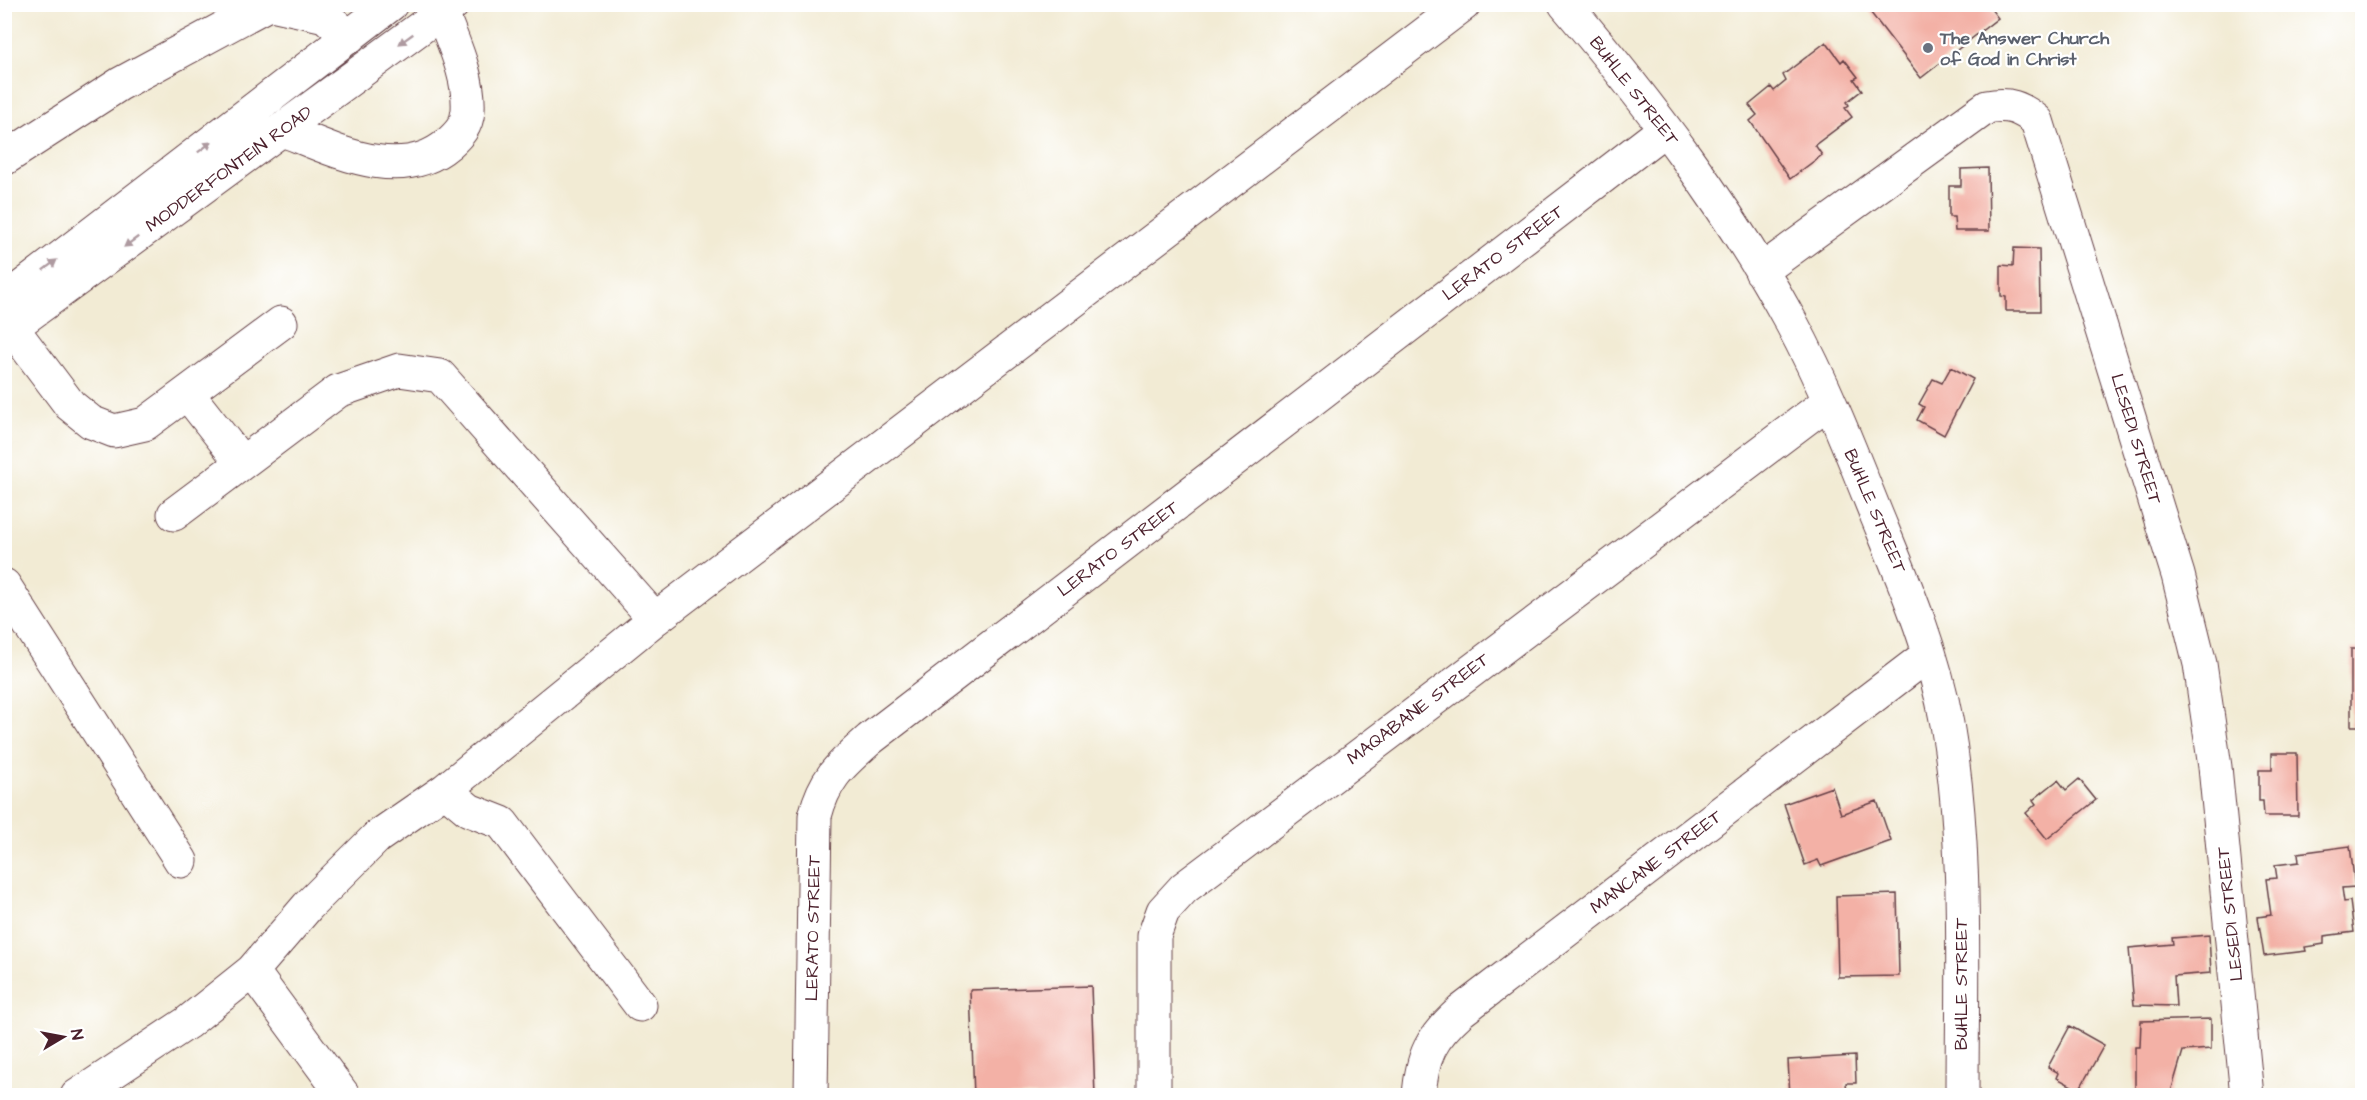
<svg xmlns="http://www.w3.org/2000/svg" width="2367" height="1100" font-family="'Architects Daughter',sans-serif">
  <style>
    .building { fill: #f3b1a6 }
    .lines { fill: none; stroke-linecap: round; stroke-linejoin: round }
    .minor-casing { stroke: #633e44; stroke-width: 35 }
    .major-casing { stroke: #633e44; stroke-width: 35 }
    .minor { stroke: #fff; stroke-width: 33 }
    .major { stroke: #fff; stroke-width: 33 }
    .oneway { fill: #ae9aa0 }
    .worship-dot { fill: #6b7280; stroke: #fff; stroke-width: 2 }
    .labels { text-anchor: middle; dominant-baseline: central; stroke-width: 4.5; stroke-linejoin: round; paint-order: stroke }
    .worship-label { font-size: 18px; font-weight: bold; fill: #5b616d; stroke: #fff; text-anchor: start }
    .street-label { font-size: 18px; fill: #4a1f2b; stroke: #fff }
  </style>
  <rect width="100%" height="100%" fill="#fff"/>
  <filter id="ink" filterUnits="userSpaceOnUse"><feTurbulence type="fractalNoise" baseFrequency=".0167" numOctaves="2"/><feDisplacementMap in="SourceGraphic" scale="12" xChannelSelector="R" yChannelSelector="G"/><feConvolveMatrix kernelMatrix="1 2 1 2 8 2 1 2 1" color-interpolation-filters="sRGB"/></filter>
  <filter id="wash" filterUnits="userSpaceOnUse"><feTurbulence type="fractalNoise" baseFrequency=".008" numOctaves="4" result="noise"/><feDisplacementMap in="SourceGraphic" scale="24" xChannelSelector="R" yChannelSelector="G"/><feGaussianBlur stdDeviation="1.35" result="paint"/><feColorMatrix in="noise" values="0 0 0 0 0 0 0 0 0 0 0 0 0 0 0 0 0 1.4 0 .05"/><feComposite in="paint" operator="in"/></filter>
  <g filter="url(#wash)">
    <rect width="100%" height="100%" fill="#f2ebd4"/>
    <g id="blocks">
      <path class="building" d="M1864,4H1987L1998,18L1921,78Z
        M1826,42L1841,62L1844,59L1858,77L1854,79L1862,90L1847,102L1849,105L1845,108L1852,117L1815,145L1822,155L1790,179L1750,121L1757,115L1749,105L1771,87L1774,91L1786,81L1783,75Z
        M1988,168L1989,231H1955L1954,217H1949V186H1961V169Z
        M2014,248L2039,249L2040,311H2006V297L2001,296V265L2013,266Z
        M1951,367L1973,379L1944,435L1917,420L1924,407L1919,404L1933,379L1942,383Z
        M2351,649H2362V726H2351Z
        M2272,753H2297L2298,816H2264L2263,801H2259V770H2272Z
        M2079,779L2096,800L2047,839L2026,813L2036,804L2033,800L2058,780L2066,790Z
        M1832,787L1841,814L1877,801L1891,841L1821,866L1818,860L1805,865L1784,804Z
        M2350,846L2355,887L2342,888L2344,902L2350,901L2354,932L2324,936V944L2305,947L2306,951L2264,956L2258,917L2271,915L2266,879L2277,878L2275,865L2299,862L2298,853Z
        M1897,894L1899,976L1838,977L1836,896Z
        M2209,935L2211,973L2174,976L2176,1006L2134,1005L2129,948L2173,944L2172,938Z
        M1091,986L1095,1096H974L970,990Z
        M2211,1019V1049L2183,1051L2170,1095H2135V1047H2140L2141,1021Z
        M2070,1026L2104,1045L2079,1090L2057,1078L2059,1073L2048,1067Z
        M1855,1056L1856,1083H1846L1847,1093L1790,1096L1788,1060Z"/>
    </g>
  </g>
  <g filter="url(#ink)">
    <use href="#blocks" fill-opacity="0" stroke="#633e44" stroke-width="1.5"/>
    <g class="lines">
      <defs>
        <path id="minor" d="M271,4L325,16L349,37
          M1565,4C1649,103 1729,208 1791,322C1824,383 1850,449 1876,514C1904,582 1934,651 1947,724C1968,845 1962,973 1962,1096
          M283,130C332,149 400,185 448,144C459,134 467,126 468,110C470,77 453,43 442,13
          M4,159L120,84L268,4
          M1761,271L1987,107C2009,103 2020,107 2037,121L2178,575L2200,664L2215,767L2247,1096
          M12,328L70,405L91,422L114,431L145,424L281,323
          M187,393L242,463
          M174,514L338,391L399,370L440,376L655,619
          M4,585L181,861
          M445,790L469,810L502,823L640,1005
          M252,971L344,1096
          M77,1096L187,1023L252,971L308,906L377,837L445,790L655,619L1464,4
          M811,1096L815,816C825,777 841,765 870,739L1665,129
          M1154,1096V936L1163,911L1184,888L1828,402
          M1419,1096C1422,1055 1431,1038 1461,1011L1929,654"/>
        <path id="major" d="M4,301L391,4
          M4,333L453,4"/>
      </defs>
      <use href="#minor" class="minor-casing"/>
      <use href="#major" class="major-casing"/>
      <use href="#minor" class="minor"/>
      <use href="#major" class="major"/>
    </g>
    <defs><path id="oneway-solid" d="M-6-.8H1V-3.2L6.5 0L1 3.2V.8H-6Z" transform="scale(1.5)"/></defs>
    <g class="oneway">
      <use href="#oneway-solid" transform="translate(406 39) rotate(144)"/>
      <use href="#oneway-solid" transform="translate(205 147) rotate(-37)"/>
      <use href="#oneway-solid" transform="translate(131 242) rotate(144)"/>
      <use href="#oneway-solid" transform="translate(50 265) rotate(-37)"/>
    </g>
  </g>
  <circle class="worship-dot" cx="1928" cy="48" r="6"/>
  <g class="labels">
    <g class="worship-label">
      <text x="1940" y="38">The Answer Church<tspan x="1940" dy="21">of God in Christ</tspan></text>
    </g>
    <g class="street-label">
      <text transform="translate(1634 91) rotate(52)">BUHLE STREET</text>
      <text transform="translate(229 169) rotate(-36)">MODDERFONTEIN ROAD</text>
      <text transform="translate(1503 253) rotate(-37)">LERATO STREET</text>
      <text transform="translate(2136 439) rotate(73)">LESEDI STREET</text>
      <text transform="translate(1875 511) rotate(67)">BUHLE STREET</text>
      <text transform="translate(1118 549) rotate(-37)">LERATO STREET</text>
      <text transform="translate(1418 709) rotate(-37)">MAQABANE STREET</text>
      <text transform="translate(1656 862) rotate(-37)">MANCANE STREET</text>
      <text transform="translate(2230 914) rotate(-96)">LESEDI STREET</text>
      <text transform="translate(813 928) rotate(-89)">LERATO STREET</text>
      <text transform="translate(1961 984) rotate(-90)">BUHLE STREET</text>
    </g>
  </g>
  <rect width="2367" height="1100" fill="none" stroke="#fff" stroke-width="24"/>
  <g transform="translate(63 1037) rotate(80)" stroke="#ffffff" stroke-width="4.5" paint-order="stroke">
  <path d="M0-4.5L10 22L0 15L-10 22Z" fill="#4a1f2b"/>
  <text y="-9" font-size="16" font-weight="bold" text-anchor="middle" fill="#4a1f2b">N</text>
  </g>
</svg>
